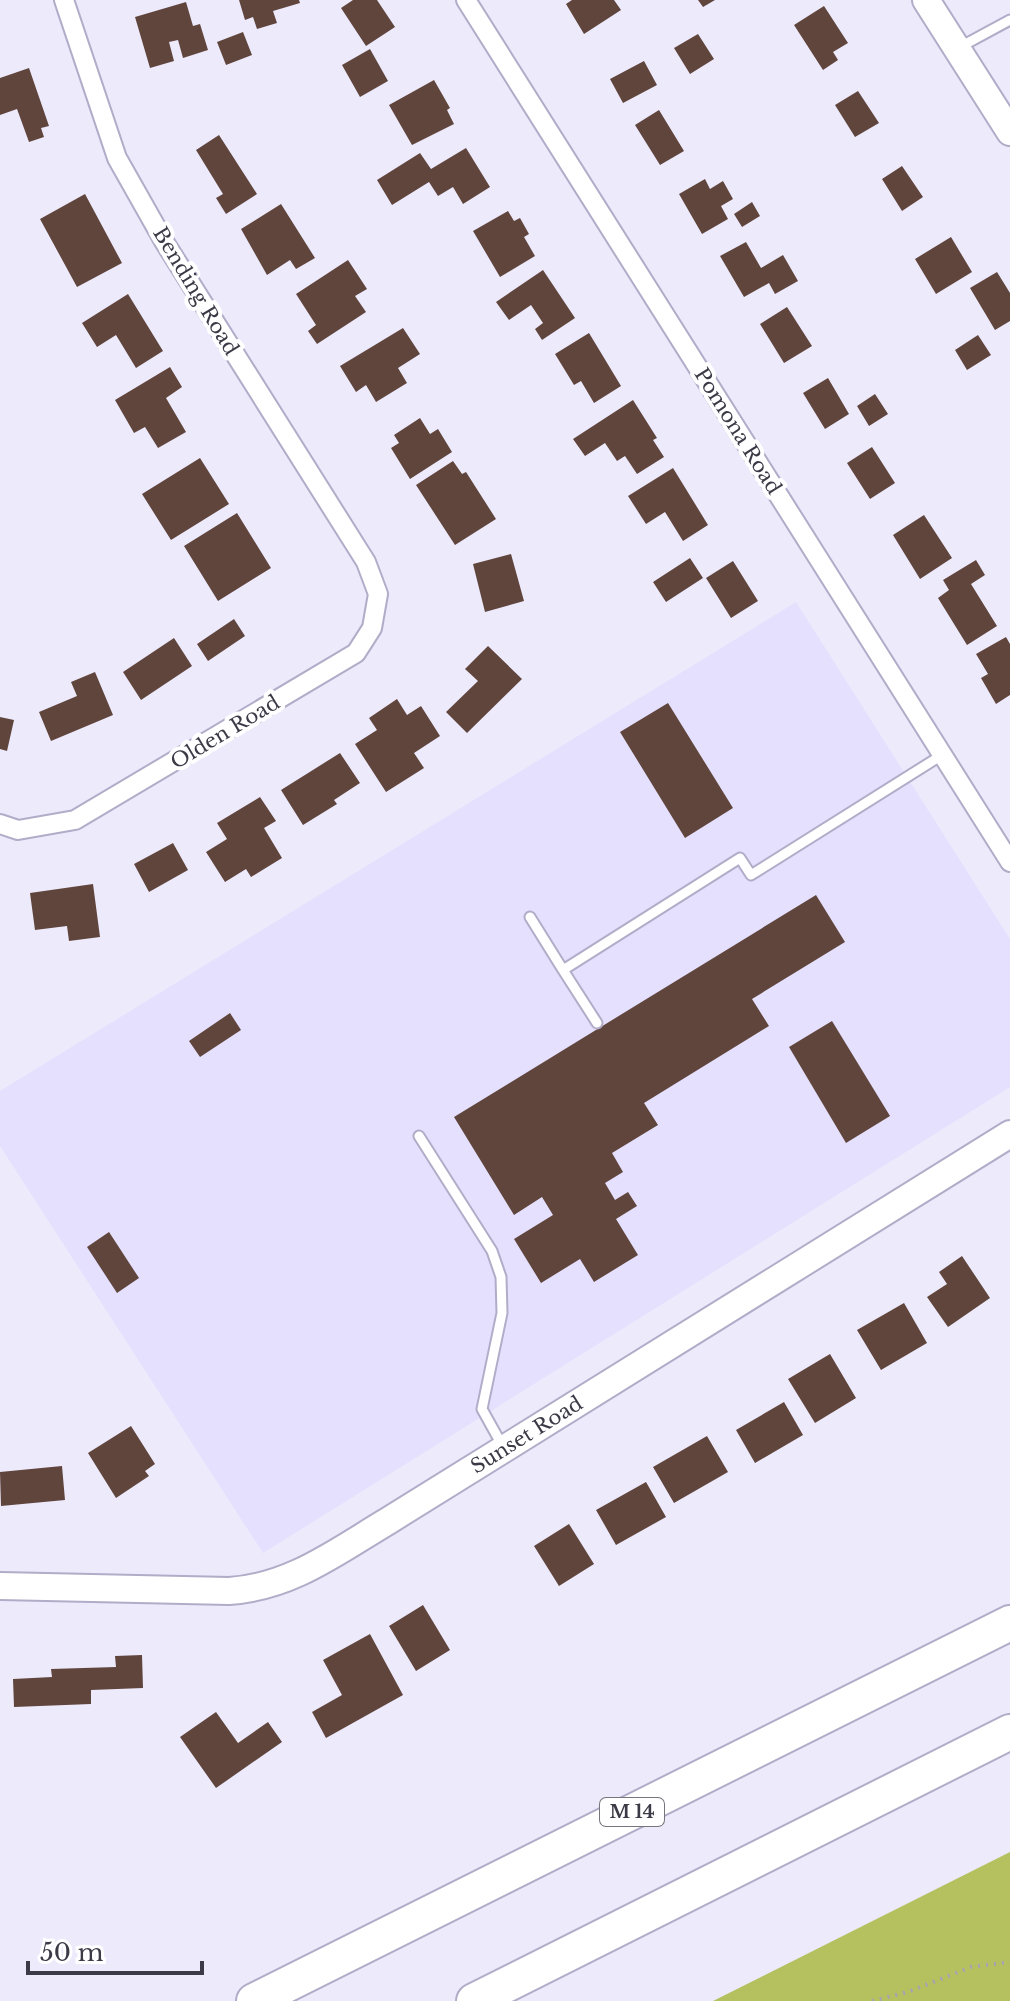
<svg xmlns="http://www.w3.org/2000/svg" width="1010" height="2001" font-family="'Libre Baskerville',serif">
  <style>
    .built { fill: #e5e0fd }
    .forest { fill: #b5c15f }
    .building { fill: #60453d }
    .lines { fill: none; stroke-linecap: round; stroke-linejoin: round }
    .lane-casing { stroke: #b1acc8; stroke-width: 13 }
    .street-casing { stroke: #b1acc8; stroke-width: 22 }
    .secondary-casing { stroke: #b1acc8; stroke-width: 30 }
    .highway-casing { stroke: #b1acc8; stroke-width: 38 }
    .path { stroke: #a6a3b3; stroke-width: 4; stroke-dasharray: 2 6; stroke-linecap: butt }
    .lane { stroke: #fff; stroke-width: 9 }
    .street { stroke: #fff; stroke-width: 18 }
    .secondary { stroke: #fff; stroke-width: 26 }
    .highway { stroke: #fff; stroke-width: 34 }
    .labels { text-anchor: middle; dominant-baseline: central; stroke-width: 8; stroke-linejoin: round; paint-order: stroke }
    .shield { fill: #fff; stroke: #76757e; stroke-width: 2 }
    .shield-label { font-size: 18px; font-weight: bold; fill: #3c3a46 }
    .street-label { font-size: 20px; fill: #3c3a46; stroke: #fff }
  </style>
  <rect width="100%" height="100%" fill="#edeafc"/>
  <path class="built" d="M796,602L1010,939V1087L263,1553L0,1146V1091Z"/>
  <path class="forest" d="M1010,1852V2001H713Z"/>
  <path class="building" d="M239,0H299L300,3L273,11L277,23L257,29L253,17L245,20Z
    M353,0H377L395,27L366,46L341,8Z
    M572,0H614L621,10L584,34L566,4Z
    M698,0H715L703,7Z
    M186,2L193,26L200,24L208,50L183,58L178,40L169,42L174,61L150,68L135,17Z
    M824,6L848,43L833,52L838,60L823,70L794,25Z
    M243,32L252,55L226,65L217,42Z
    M698,34L714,59L690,74L674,48Z
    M370,49L388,81L360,97L342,65Z
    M644,61L657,85L623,103L610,79Z
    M29,68L49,126L41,128L44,137L29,142L17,109L0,115V78Z
    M434,80L450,108L447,110L454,124L412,145L389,105Z
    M858,91L879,123L855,137L835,105Z
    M659,110L684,151L660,165L635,125Z
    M219,135L257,194L226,214L216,198L223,194L196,150Z
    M466,148L490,187L463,204L453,187L438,196L429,182L392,205L377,180L420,153L431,169Z
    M902,166L923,197L902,211L882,179Z
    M705,179L710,189L723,181L733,199L721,206L728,219L702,234L679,194Z
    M85,194L122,263L77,287L40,219Z
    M752,202L760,216L742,227L734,214Z
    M281,204L315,258L296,269L290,260L267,275L241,229Z
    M508,211L514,221L520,218L529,234L524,237L535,256L500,277L473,231Z
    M951,237L972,272L936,294L915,259Z
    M746,242L761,268L783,255L798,281L775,294L769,283L744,297L720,256Z
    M348,260L367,289L355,296L366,312L317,344L308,331L316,325L296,294Z
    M543,270L575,318L542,340L535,329L543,323L531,305L509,320L496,302Z
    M997,272L1010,293V321L995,330L970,288Z
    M128,294L163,351L136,368L116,335L97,347L82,323Z
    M787,307L812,346L784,363L760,324Z
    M403,328L420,354L398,368L407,383L376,402L366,385L356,392L340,366Z
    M589,333L621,386L594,403L581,381L574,385L555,354Z
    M978,335L991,355L967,370L955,350Z
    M170,367L182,387L166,398L186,432L158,448L145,427L134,433L115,400Z
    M828,378L849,414L825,429L803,393Z
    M875,394L888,414L869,426L857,406Z
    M633,400L657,438L653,440L664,457L637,474L625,456L617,461L605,443L585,456L573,439Z
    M420,418L430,434L438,429L452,452L410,479L391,448L399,443L394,435Z
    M872,447L895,483L870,499L847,463Z
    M200,458L229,504L171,540L142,494Z
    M453,461L462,474L466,472L496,519L455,545L416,485Z
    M673,468L708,525L683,541L665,512L646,524L628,496Z
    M237,513L271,568L218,601L184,546Z
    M924,515L952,558L920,579L893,535Z
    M511,554L524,601L485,612L473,564Z
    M690,558L703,578L666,602L653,582Z
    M976,560L985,575L971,584L997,626L967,645L938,598L949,590L943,580Z
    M733,561L758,601L731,618L706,578Z
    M234,619L245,636L208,661L197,644Z
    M1006,637L1010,644V695L996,704L981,678L988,674L976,654Z
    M174,638L192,666L141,700L123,672Z
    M488,646L522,679L467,733L446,712L478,681L465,669Z
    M95,672L113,715L51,741L39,712L77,696L71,682Z
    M397,699L407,715L421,706L440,736L414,753L424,768L386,792L355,744L377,730L369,718Z
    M668,703L733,808L685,838L620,732Z
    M0,717L14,720L7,751L0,749Z
    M340,753L360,783L334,800L337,804L303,825L281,790Z
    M260,797L276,821L264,828L282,858L251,877L246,869L225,882L206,852L227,839L217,823Z
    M173,843L188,870L149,892L134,864Z
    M93,884L100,937L69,941L67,926L35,930L30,893Z
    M816,895L845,942L752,999L769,1026L644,1103L658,1125L612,1153L623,1172L605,1183L615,1200L628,1192L637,1206L616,1219L638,1255L594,1282L580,1259L541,1283L514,1239L553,1215L542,1197L514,1215L454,1117Z
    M230,1013L241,1030L200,1057L189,1041Z
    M832,1021L890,1116L846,1143L789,1047Z
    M109,1232L139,1278L117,1293L87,1247Z
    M962,1256L990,1298L948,1327L927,1297L947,1284L939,1272Z
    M904,1303L927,1343L881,1370L857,1330Z
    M830,1354L856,1398L815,1423L788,1379Z
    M784,1402L803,1435L755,1463L736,1430Z
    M131,1426L155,1464L145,1471L149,1476L116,1498L88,1453Z
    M707,1436L728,1472L674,1503L653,1467Z
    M62,1466L65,1500L1,1506L0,1472Z
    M646,1482L666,1517L616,1545L596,1510Z
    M569,1524L594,1564L559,1586L534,1546Z
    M423,1605L450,1650L416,1671L389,1626Z
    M370,1634L403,1695L326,1738L312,1712L342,1695L323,1660Z
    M142,1655L143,1688L91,1690V1704L14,1707L13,1679L52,1677L51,1669L116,1667L115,1656Z
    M216,1712L238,1743L268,1722L282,1742L216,1788L180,1737Z"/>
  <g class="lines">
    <defs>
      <path id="lane" d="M960,47L1010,20
        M530,917L563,970L740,858L751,875L942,755
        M563,970L597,1023
        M419,1136L492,1251L501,1277L502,1313L482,1409L502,1445"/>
      <path id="street" d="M466,0L1010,862
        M0,824L18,830L75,820L356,653L372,628L378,594L366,562L165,243L117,158L64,0"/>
      <g id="secondary">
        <path d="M926,0L1010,132"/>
        <path id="s1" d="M0,1586L229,1591C291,1587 336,1552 388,1521L1010,1134"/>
      </g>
      <path id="highway" d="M254,2001L1010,1623
        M474,2001L1010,1732"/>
    </defs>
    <use href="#lane" class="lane-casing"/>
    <use href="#street" class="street-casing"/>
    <use href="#secondary" class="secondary-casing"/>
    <use href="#highway" class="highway-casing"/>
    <path class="path" d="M872,2001L908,1992L971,1967L1010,1962"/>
    <use href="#lane" class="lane"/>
    <use href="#street" class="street"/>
    <use href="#secondary" class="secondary"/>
    <use href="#highway" class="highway"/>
  </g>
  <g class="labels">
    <rect class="shield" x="600" y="1798" width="64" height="28" rx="6"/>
    <g class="shield-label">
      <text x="632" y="1812">M 14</text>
    </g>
    <g class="street-label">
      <text transform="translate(196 291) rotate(59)">Bending Road</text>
      <text transform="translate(738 431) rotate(58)">Pomona Road</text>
      <text transform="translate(225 732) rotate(-31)">Olden Road</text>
      <text stroke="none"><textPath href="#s1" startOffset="568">Sunset Road</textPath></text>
    </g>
  </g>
  <path d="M28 1961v12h174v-12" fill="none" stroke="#3c3a46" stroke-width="4"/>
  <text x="40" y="1961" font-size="24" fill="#3c3a46" stroke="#ffffff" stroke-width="6" paint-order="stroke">50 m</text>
</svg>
